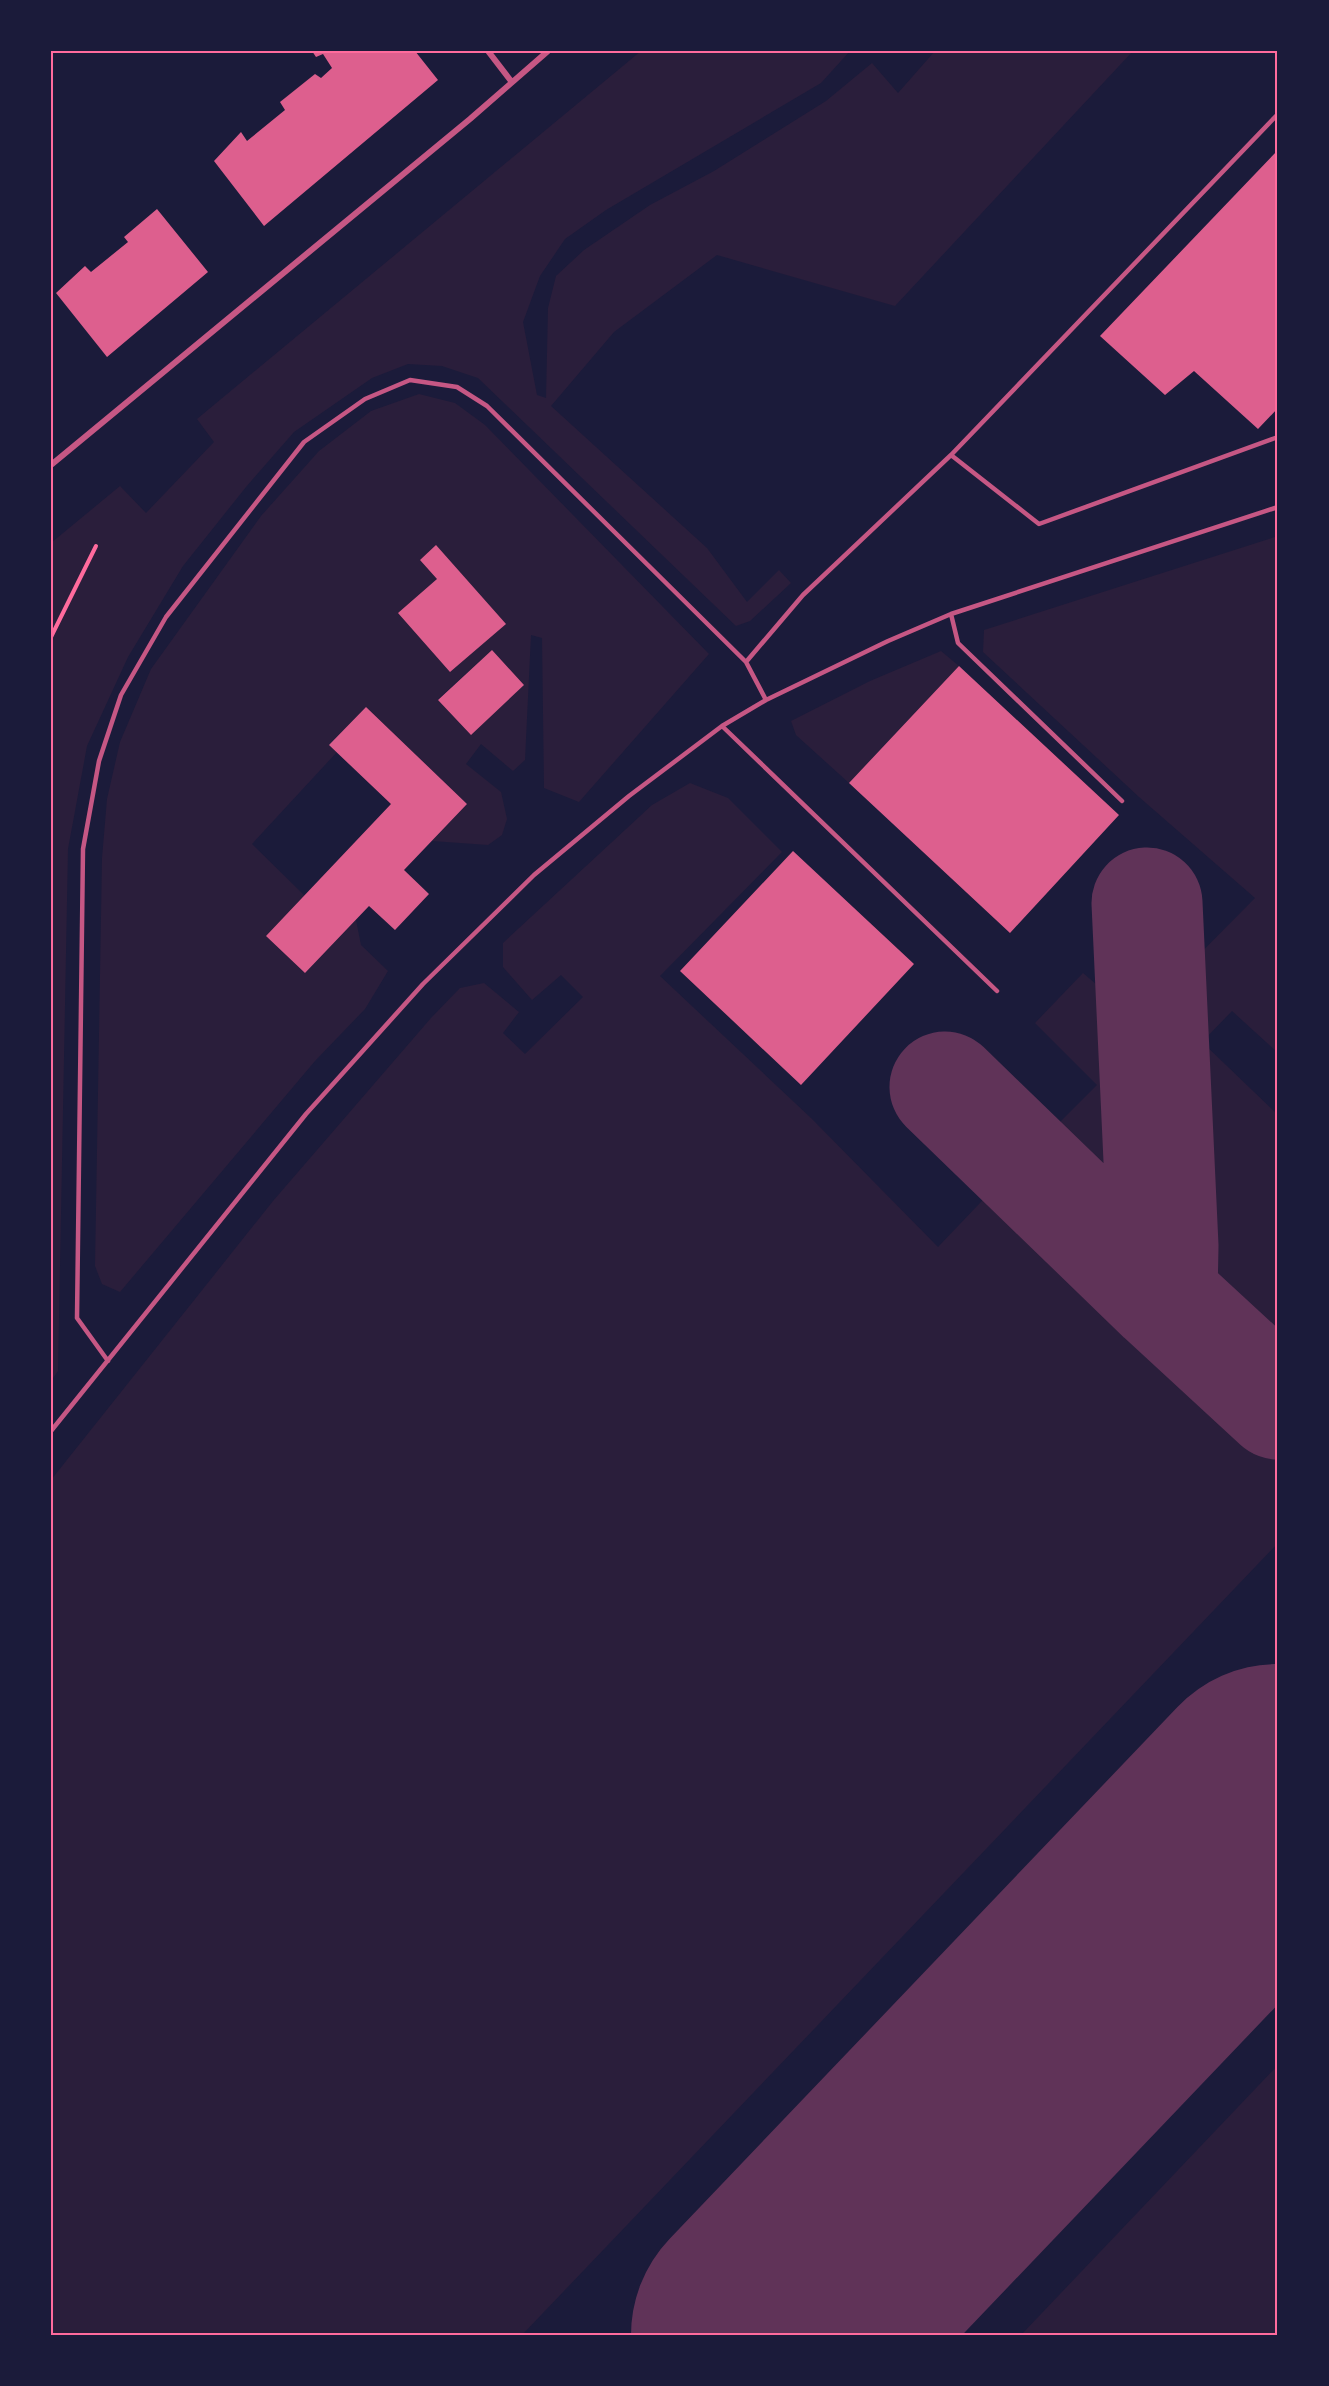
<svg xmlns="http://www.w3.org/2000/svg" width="1329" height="2386" font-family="'Open Sans',sans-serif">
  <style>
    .green { fill: #2a1e3b; fill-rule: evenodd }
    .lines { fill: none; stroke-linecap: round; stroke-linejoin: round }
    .taxiway { stroke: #603358; stroke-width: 111 }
    .runway { stroke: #603358; stroke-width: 278 }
    .building { fill: #dd5f8e }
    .path { stroke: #ff6b9d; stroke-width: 4 }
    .service { stroke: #c65784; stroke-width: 4.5 }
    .minor { stroke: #c65784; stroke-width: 6 }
    .neatline { fill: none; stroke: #ff6b9d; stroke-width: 2 }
  </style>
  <rect width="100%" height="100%" fill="#1b1b3a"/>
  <path class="green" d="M641,51H850L821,83L606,210L565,239L540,276L523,322L537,395L546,398L548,308L556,276L584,250L650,205L714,171L826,101L872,63L898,93L935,51H1133L895,306L717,255L614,332L551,406L707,548L747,602L779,570L791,583L750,621L736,626L478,378L442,366L408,364L372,378L294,432L246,487L183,566L128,657L87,746L68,849L58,1371L51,1381V543L120,486L146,513L214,442L197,419Z
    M419,394L455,403L485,425L709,654L579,802L544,788L542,638L531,635L525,760L513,771L481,744L466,764L501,792L507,819L502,835L488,845L432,841L467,804L366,707L329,745L337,752L252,844L305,896L266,936L305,973L356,920L361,945L388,971L365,1009L315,1061L120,1292L102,1284L95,1266L102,858L107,799L120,742L151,669L261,516L319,451L371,411ZM492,650L524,685L470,734L438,699Z
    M1278,536V1053L1232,1011L1202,1042L1278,1115V1382L1174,1283L1160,994L1255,898L1139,797L983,652L984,630Z
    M941,651L959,666L849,783L796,735L791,721L870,681Z
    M690,783L728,798L782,852L660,976L812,1119L938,1247L1000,1182L1278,1440V1543L522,2335H51V1480L273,1201L431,1018L460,988L484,983L519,1012L503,1033L525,1054L583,997L561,975L532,1000L503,967V943L652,805Z
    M1083,973L1130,1013L1140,1254L1032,1150L1097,1085L1035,1023Z
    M1278,2065V2335H1021Z"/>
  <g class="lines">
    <path class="taxiway" d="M1147,903L1163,1246L1162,1297
      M945,1087L1162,1297L1278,1404"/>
    <path class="runway" d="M770,2335L1278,1803"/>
  </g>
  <path class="building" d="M312,51H415L438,80L264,226L214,161L241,132L247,141L285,110L280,102L315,74L321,78L332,68L323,54L316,57Z
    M1278,150V408L1258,429L1194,371L1165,395L1100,336Z
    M157,209L208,272L107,357L56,293L85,266L91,272L128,242L124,237Z
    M436,545L506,624L450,672L398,613L437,579L420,560Z
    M492,650L524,685L471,735L438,700Z
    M959,666L1119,815L1010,933L849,783Z
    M366,707L467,804L404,870L429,894L395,930L369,906L305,973L266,936L391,804L329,745Z
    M793,851L914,964L801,1085L680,971Z"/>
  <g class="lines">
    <path class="path" d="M51,637L96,546"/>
    <path class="service" d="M1278,114L951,455L1039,524L1278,437
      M951,614L958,643L1122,801
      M746,662L803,595L951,455
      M722,726L997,991
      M108,1361L77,1318L83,849L99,761L121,695L166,617L304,442L365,399L410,380L457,387L487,406L746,662L766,700
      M51,1431L306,1114L423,984L534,875L629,796L722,726L766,700L888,641L951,614L1278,507"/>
    <path class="minor" d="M488,51L511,81
      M51,465L470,119L548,51"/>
  </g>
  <rect width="1329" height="2386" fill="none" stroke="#1b1b3a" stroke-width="105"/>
  <rect x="52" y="52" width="1224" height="2282" class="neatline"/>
</svg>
